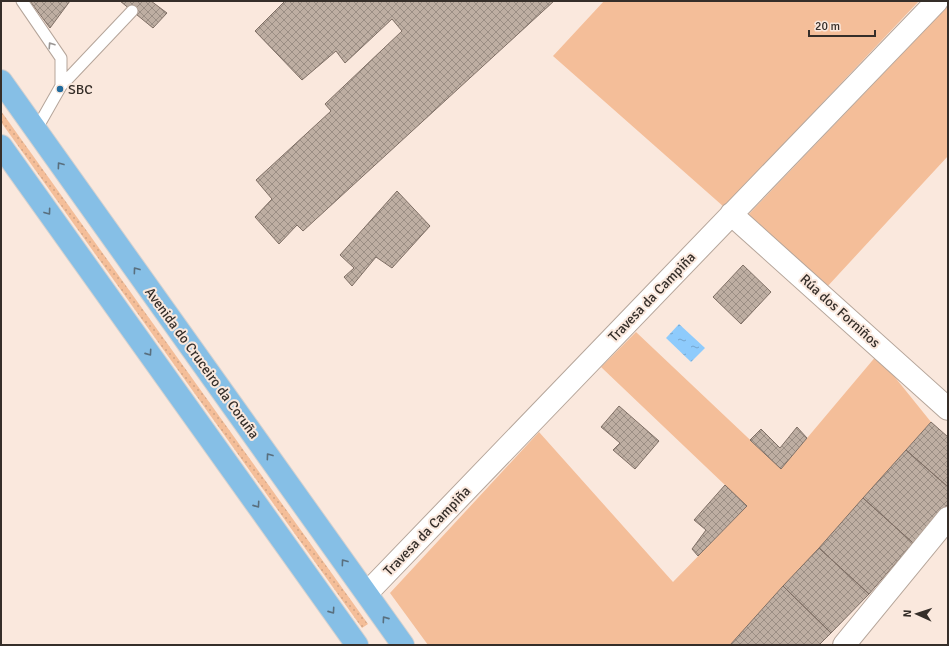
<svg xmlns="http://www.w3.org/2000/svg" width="949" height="646" font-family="Signika,sans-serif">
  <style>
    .grass { fill: #f4be99 }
    .garden { fill: url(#garden-dots) }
    .water { fill: url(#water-ripples) }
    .building { fill: url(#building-cross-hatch); stroke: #7f6f65 }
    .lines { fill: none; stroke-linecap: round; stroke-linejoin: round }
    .lane-casing { stroke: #b5a59a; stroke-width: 13 }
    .street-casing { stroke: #b5a59a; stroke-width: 24 }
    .primary-casing { stroke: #d3d1d0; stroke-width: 24 }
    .lane { stroke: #fff; stroke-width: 11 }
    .street { stroke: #fff; stroke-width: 22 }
    .primary { stroke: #86bfe6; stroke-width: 22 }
    .oneway { stroke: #9a9694 }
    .oneway2 { stroke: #596f7e }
    .poi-dot { fill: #206b9e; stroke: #fae8dd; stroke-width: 1.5 }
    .labels { text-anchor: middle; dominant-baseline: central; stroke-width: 4; stroke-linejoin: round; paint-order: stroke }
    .poi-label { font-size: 14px; fill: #352e29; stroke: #fae8dd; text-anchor: start }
    .street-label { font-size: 14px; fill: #352e29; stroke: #fae8dd }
  </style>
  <defs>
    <pattern id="garden-dots" width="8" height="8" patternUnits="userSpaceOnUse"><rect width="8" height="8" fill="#f4be99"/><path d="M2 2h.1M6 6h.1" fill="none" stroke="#d2a484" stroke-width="1.8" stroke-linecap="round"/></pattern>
    <pattern id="water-ripples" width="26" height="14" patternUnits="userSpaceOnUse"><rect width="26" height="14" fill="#8ecbfc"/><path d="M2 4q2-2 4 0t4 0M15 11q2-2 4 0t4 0" fill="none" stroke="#75a5cc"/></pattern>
    <pattern id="building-cross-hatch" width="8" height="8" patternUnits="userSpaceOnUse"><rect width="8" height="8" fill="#beaea2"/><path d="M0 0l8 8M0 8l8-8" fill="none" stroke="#9b8e84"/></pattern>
  </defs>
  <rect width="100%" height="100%" fill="#fae8dd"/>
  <path class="grass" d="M604,1H919L724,207L553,56Z
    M948,6V156L826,288L746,217Z
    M636,332L781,469L877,355L931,422L819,548L730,645H428L390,593L539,432L673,582L747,506L601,367Z"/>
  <path class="garden" d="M1,111L368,624L362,628L1,122Z"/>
  <path class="water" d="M679,324L705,348L691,362L666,338Z"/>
  <path class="building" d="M30,1H70L50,28Z
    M120,1H151L167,13L153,28Z
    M285,1H554L303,231L297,225L279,244L255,217L272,199L256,180L331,111L325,104L402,31L392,19L345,63L336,51L302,80L255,31Z
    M397,191L430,226L392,268L376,257L352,286L344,277L354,268L340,255Z
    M743,265L771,292L741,324L713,297Z
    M619,406L659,441L635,469L613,450L620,443L601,427Z
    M931,422L948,437V487L906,450Z
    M797,427L807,438L781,469L750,440L761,429L780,448Z
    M906,450L948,487V504L913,543L863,498Z
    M725,485L747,506L698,556L692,549L706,530L694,520Z
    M863,498L913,543L869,594L819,548Z
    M819,548L869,594L831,633L783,586Z
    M783,586L831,633L819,645H730Z"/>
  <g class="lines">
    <defs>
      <path id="lane" d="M22,1L61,58V86L36,130
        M61,86L132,11"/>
      <path id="street" d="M731,214L948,409
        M367,593L937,1
        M844,645L948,518"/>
      <path id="primary" d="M1,81L403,645
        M1,146L357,645"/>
    </defs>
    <use href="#lane" class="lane-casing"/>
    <use href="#street" class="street-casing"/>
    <use href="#primary" class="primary-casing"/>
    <use href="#lane" class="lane"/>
    <use href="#street" class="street"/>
    <use href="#primary" class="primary"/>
  </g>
  <defs><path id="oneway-chevron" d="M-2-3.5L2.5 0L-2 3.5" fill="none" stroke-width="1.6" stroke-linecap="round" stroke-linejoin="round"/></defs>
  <use class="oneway" href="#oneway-chevron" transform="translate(51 45) rotate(-124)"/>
  <g class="oneway2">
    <use href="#oneway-chevron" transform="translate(60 165) rotate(-126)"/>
    <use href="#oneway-chevron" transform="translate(48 212) rotate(54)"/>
    <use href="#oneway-chevron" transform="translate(136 270) rotate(-126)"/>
    <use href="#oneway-chevron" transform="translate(149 353) rotate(55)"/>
    <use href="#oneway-chevron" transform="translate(269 456) rotate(-126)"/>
    <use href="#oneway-chevron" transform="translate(257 505) rotate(55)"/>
    <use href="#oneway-chevron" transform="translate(344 562) rotate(-126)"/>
    <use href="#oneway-chevron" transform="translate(332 611) rotate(55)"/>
    <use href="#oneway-chevron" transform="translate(385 619) rotate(-125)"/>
  </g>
  <circle class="poi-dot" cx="60" cy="89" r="4"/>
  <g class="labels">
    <g class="poi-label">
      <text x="68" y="89">SBC</text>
    </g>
    <g class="street-label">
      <text transform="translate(652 297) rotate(-46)">Travesa da Campiña</text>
      <text transform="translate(840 311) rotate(42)">Rúa dos Forniños</text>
      <text transform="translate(202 363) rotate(54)">Avenida do Cruceiro da Coruña</text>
      <text transform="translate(427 531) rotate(-46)">Travesa da Campiña</text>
    </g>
  </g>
  <rect width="949" height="646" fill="none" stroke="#352e29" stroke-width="4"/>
  <g transform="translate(917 614) rotate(273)" stroke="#fae8dd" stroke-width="3" paint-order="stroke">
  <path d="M0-3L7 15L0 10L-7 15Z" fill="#352e29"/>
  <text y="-6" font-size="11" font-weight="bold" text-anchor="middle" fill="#352e29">N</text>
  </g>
  <path d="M809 30v6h66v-6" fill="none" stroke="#352e29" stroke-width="2"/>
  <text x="815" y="30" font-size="12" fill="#352e29" stroke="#fae8dd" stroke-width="3" paint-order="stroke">20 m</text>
</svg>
